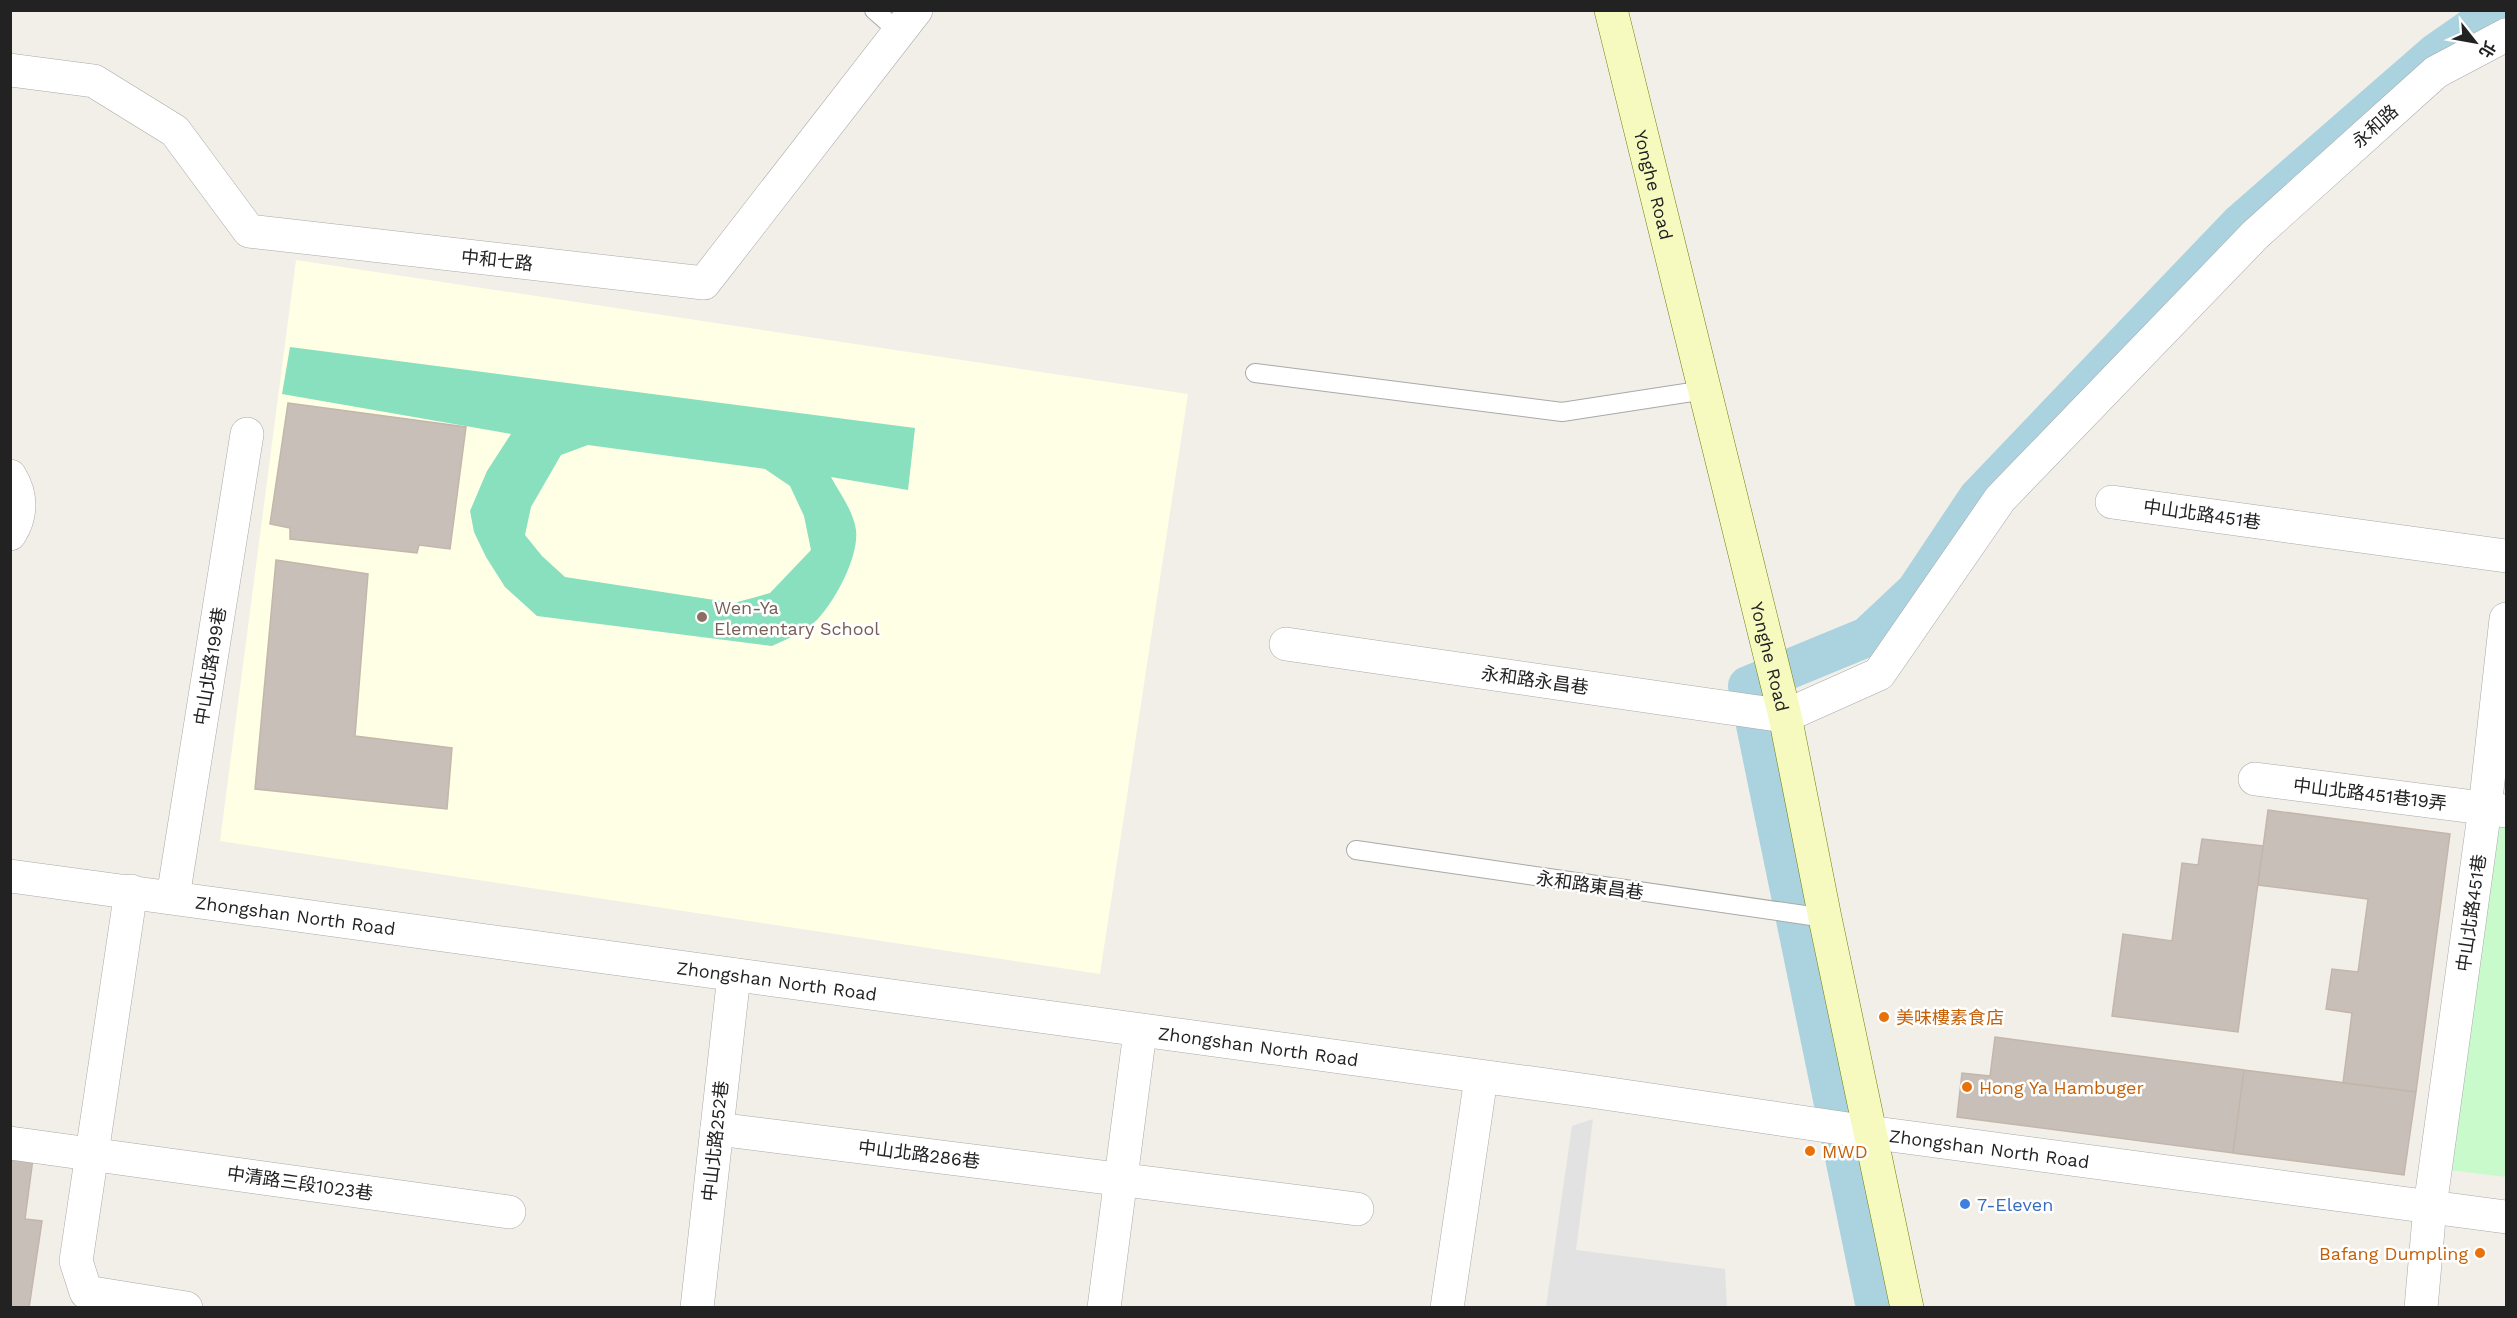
<svg xmlns="http://www.w3.org/2000/svg" width="2517" height="1318" font-family="'Work Sans','Noto Sans TC',sans-serif">
  <style>
    .education { fill: #ffffe5 }
    .park { fill: #c8facc }
    .pitch { fill: #88e0be; fill-rule: evenodd }
    .parking { fill: #e2e2e2 }
    .lines { fill: none; stroke-linecap: round; stroke-linejoin: round }
    .canal { stroke: #aad3df; stroke-width: 40 }
    .building { fill: #c7bfb8; stroke: #c4b6ab; stroke-width: 1.5 }
    .lane-casing { stroke: #a9a9a9; stroke-width: 20 }
    .street-casing { stroke: #a9a9a9; stroke-width: 34 }
    .secondary-casing { stroke: #707d05; stroke-width: 34 }
    .lane { stroke: #fff; stroke-width: 18 }
    .street { stroke: #fff; stroke-width: 33 }
    .secondary { stroke: #f7fabf; stroke-width: 33 }
    .education-dot { fill: #8d6e63; stroke: #fff; stroke-width: 2 }
    .food-dot { fill: #e8710a; stroke: #fff; stroke-width: 2 }
    .shop-dot { fill: #3f7fe0; stroke: #fff; stroke-width: 2 }
    .labels { text-anchor: middle; dominant-baseline: central; stroke-width: 5; stroke-linejoin: round; paint-order: stroke }
    .street-label { font-size: 18px; fill: #222; stroke: #fff }
    .education-label { font-size: 18px; fill: #785e54; stroke: #fff; text-anchor: start }
    .food-label { font-size: 18px; fill: #c56008; stroke: #fff; text-anchor: start }
    .shop-label { font-size: 18px; fill: #366cbe; stroke: #fff; text-anchor: start }
  </style>
  <rect width="100%" height="100%" fill="#f2efe9"/>
  <path class="education" d="M296,260L1188,394L1100,974L220,841Z"/>
  <path class="park" d="M2496,826L2506,827V1177L2449,1170Z"/>
  <path class="pitch" d="M290,347L915,428L908,490L831,477C840,494 853,510 856,530C859,555 838,595 822,614C810,630 789,638 772,646L537,616L505,587L486,557L474,532L470,511L487,471L511,434L282,394ZM588,445L765,469L790,486L804,516L811,550L770,593L734,603L565,577L542,556L525,535L531,507L561,455Z"/>
  <path class="parking" d="M1593,1119L1576,1250L1725,1269L1727,1307H1546L1572,1126Z"/>
  <g class="lines">
    <path class="canal" d="M1876,1308L1748,686L1867,637L1916,591L1978,498L2240,224L2435,54L2498,10"/>
  </g>
  <path class="building" d="M288,403L466,427L450,549L419,545L417,553L290,539V528L270,524Z
    M276,560L368,574L355,736L452,748L447,809L255,789Z
    M2268,810L2450,834L2416,1092L2343,1083L2352,1013L2326,1009L2332,969L2358,972L2368,899L2258,885Z
    M2202,839L2263,846L2238,1032L2112,1016L2123,934L2172,941L2182,863L2198,865Z
    M1995,1037L2244,1070L2233,1153L1957,1117L1962,1073L1990,1076Z
    M2244,1070L2416,1092L2404,1175L2233,1153Z
    M10,1132L36,1136L25,1219L42,1221L29,1308H10Z"/>
  <g class="lines">
    <defs>
      <path id="lane" d="M874,10L899,32
        M1255,373L1562,412L1705,390
        M1356,850L1825,918"/>
      <g id="street">
        <path d="M10,70L94,81L175,131L249,231L704,283L916,10"/>
        <path d="M10,476C22,495 22,515 10,534"/>
        <path d="M2112,502L2506,556"/>
        <path d="M1286,644L1785,716L1879,674L2000,499L2256,234L2436,72L2506,35"/>
        <path d="M2255,779L2506,811"/>
        <path id="s1" d="M10,876L1590,1091L1868,1132L2506,1217"/>
        <path d="M131,891L76,1261L86,1292L186,1308"/>
        <path d="M173,897L247,434"/>
        <path d="M717,1129L1357,1209"/>
        <path d="M10,1143L509,1212"/>
        <path d="M697,1308L734,975"/>
        <path d="M1104,1308L1140,1032"/>
        <path d="M1447,1308L1481,1078"/>
        <path d="M2421,1308L2430,1207L2485,808L2506,619"/>
      </g>
      <g id="secondary">
        <path id="s2" d="M1611,10L1785,716L1825,918L1907,1308"/>
      </g>
    </defs>
    <use href="#lane" class="lane-casing"/>
    <use href="#street" class="street-casing"/>
    <use href="#secondary" class="secondary-casing"/>
    <use href="#lane" class="lane"/>
    <use href="#street" class="street"/>
    <use href="#secondary" class="secondary"/>
  </g>
  <circle class="education-dot" cx="702" cy="617" r="6"/>
  <g class="food-dot">
    <circle cx="1884" cy="1017" r="6"/>
    <circle cx="1967" cy="1087" r="6"/>
    <circle cx="1810" cy="1151" r="6"/>
    <circle cx="2480" cy="1253" r="6"/>
  </g>
  <circle class="shop-dot" cx="1965" cy="1204" r="6"/>
  <g class="labels">
    <g class="street-label">
      <text transform="translate(2375 126) rotate(-42)">永和路</text>
      <text stroke="none"><textPath href="#s2" startOffset="180">Yonghe Road</textPath></text>
      <text transform="translate(497 260) rotate(6)">中和七路</text>
      <text transform="translate(2202 514) rotate(8)">中山北路451巷</text>
      <text stroke="none"><textPath href="#s2" startOffset="666">Yonghe Road</textPath></text>
      <text transform="translate(210 666) rotate(-81)">中山北路199巷</text>
      <text transform="translate(1535 680) rotate(8)">永和路永昌巷</text>
      <text transform="translate(2370 794) rotate(7)">中山北路451巷19弄</text>
      <text transform="translate(1590 885) rotate(8)">永和路東昌巷</text>
      <text transform="translate(2471 913) rotate(-82)">中山北路451巷</text>
      <text stroke="none"><textPath href="#s1" startOffset="288">Zhongshan North Road</textPath></text>
      <text stroke="none"><textPath href="#s1" startOffset="774">Zhongshan North Road</textPath></text>
      <text stroke="none"><textPath href="#s1" startOffset="1260">Zhongshan North Road</textPath></text>
      <text transform="translate(715 1141) rotate(-84)">中山北路252巷</text>
      <text stroke="none"><textPath href="#s1" startOffset="1998">Zhongshan North Road</textPath></text>
      <text transform="translate(919 1154) rotate(7)">中山北路286巷</text>
      <text transform="translate(300 1183) rotate(8)">中清路三段1023巷</text>
    </g>
    <g class="education-label">
      <text x="714" y="607">Wen-Ya<tspan x="714" dy="21">Elementary School</tspan></text>
    </g>
    <g class="food-label">
      <text x="1896" y="1017">美味樓素食店</text>
      <text x="1979" y="1087">Hong Ya Hambuger</text>
      <text x="1822" y="1151">MWD</text>
      <text x="2468" y="1253" text-anchor="end">Bafang Dumpling</text>
    </g>
    <g class="shop-label">
      <text x="1977" y="1204">7-Eleven</text>
    </g>
  </g>
  <rect width="2517" height="1318" fill="none" stroke="#222222" stroke-width="24"/>
  <g transform="translate(2475 42) rotate(121)" stroke="#ffffff" stroke-width="4.5" paint-order="stroke">
  <path d="M0-4.5L10 22L0 15L-10 22Z" fill="#222222"/>
  <text y="-9" font-size="16" font-weight="bold" text-anchor="middle" fill="#222222">北</text>
  </g>
</svg>
